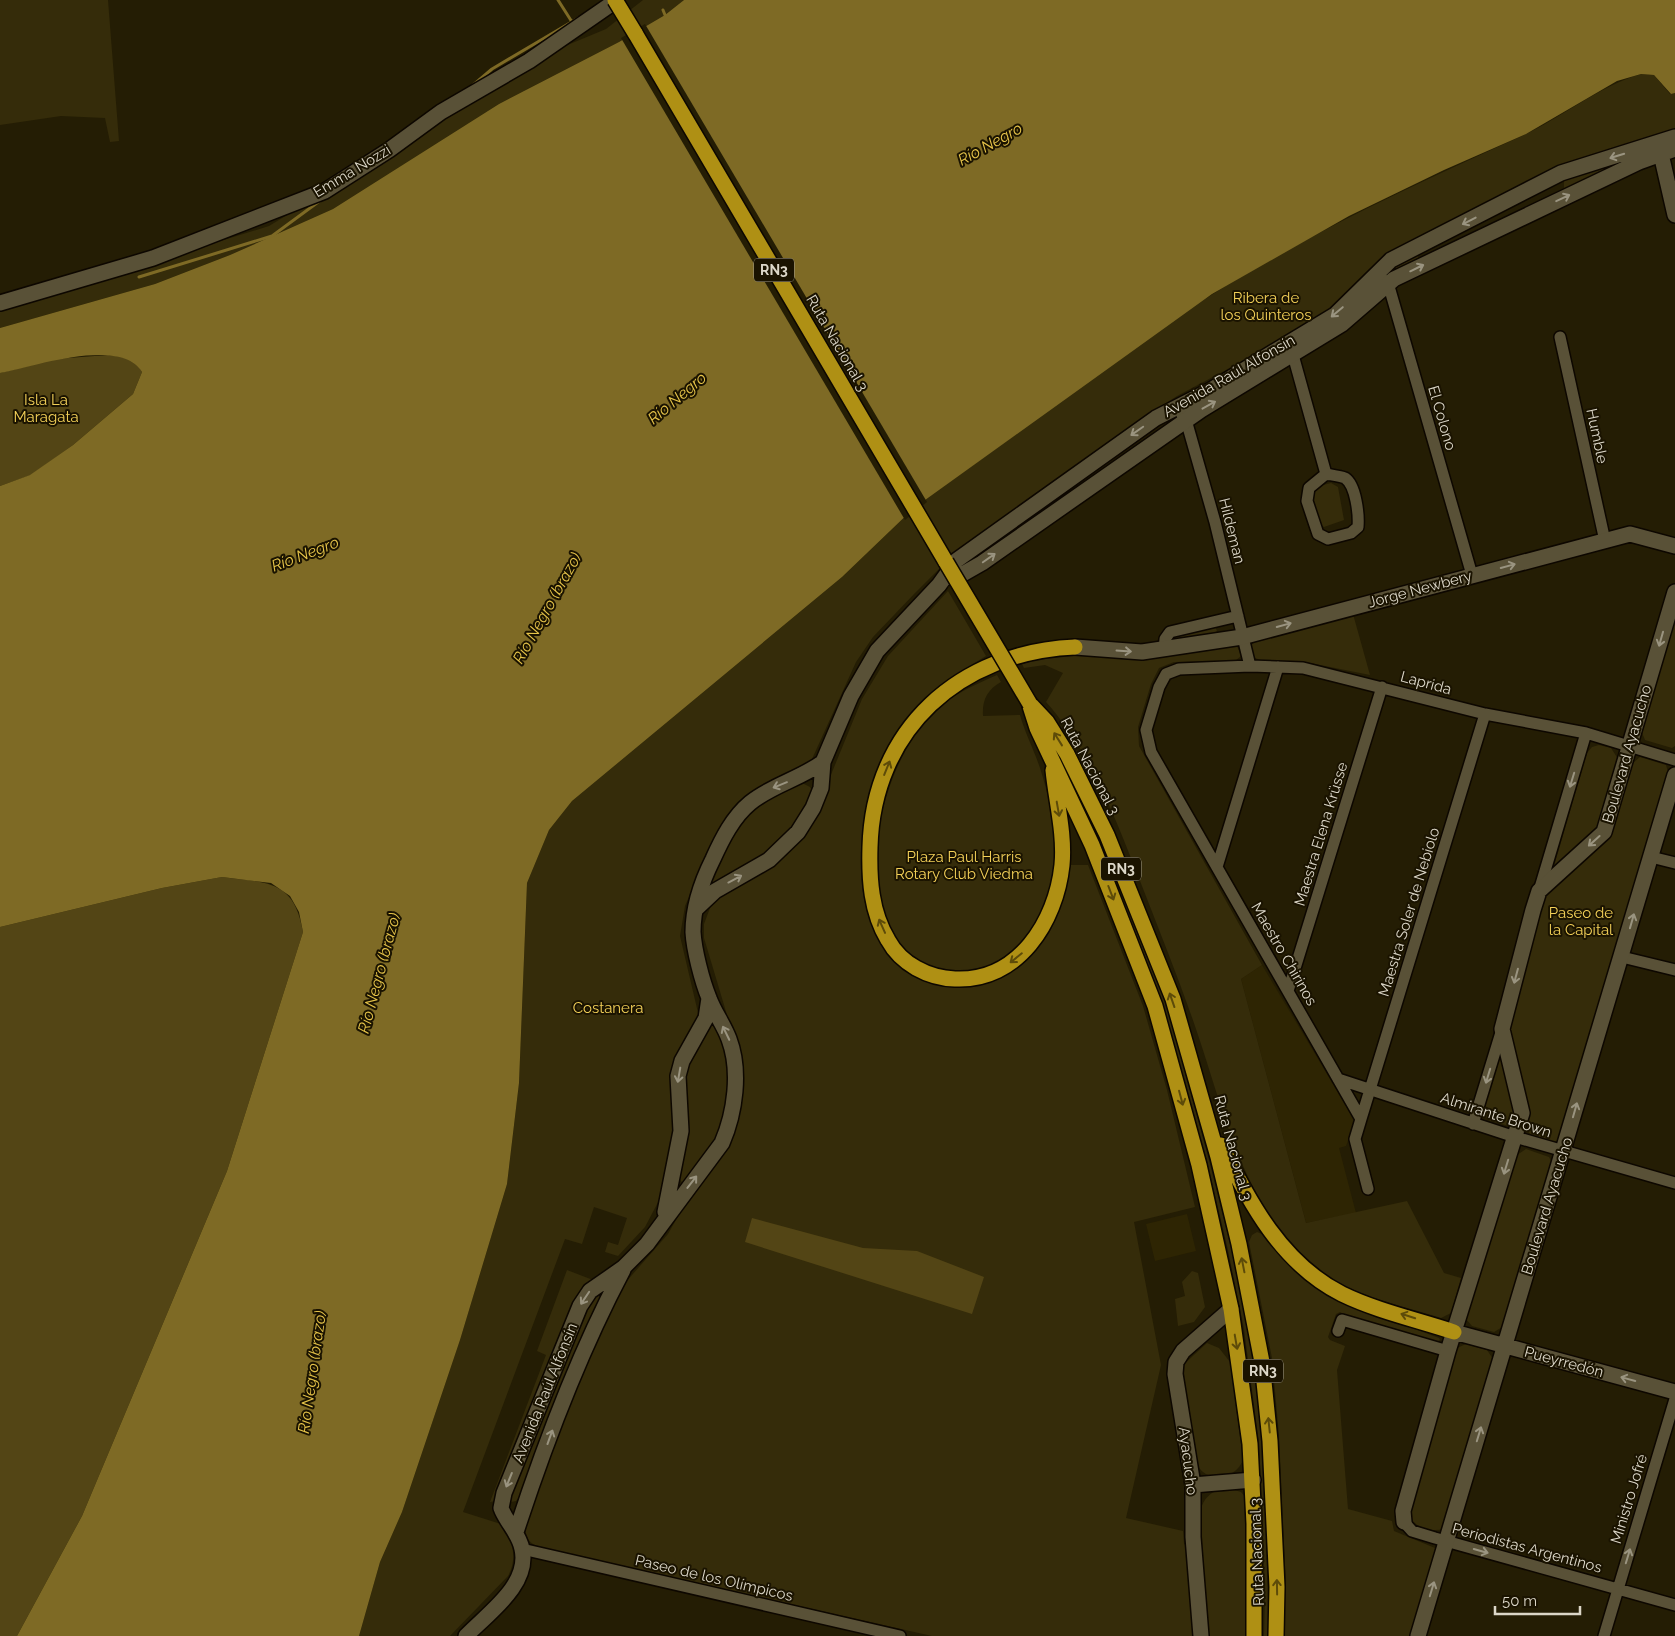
<svg xmlns="http://www.w3.org/2000/svg" width="1675" height="1636" font-family="Raleway,sans-serif">
  <style>
    .built { fill: #2e2503 }
    .green { fill: #352c0a }
    .forest { fill: #534515 }
    .water { fill: #7e6a25 }
    .pier { fill: #241d04 }
    .lines { fill: none; stroke-linecap: round; stroke-linejoin: round }
    .stream { stroke: #7e6a25; stroke-width: 3 }
    .street-casing { stroke: #0d0700; stroke-width: 14 }
    .secondary-casing { stroke: #0d0700; stroke-width: 18 }
    .highway-casing { stroke: #0d0700; stroke-width: 18 }
    .street { stroke: #595137; stroke-width: 11 }
    .secondary { stroke: #595137; stroke-width: 15 }
    .highway { stroke: #af9014; stroke-width: 15 }
    .highway-bridge-casing { stroke: #0d0700; stroke-width: 18; stroke-linecap: butt }
    .highway-bridge { stroke: #af9014; stroke-width: 15 }
    .oneway { stroke: #9a9480 }
    .oneway2 { stroke: #5d4b09 }
    .labels { text-anchor: middle; dominant-baseline: central; stroke-width: 4; stroke-linejoin: round; paint-order: stroke }
    .shield { fill: #1a1300; stroke: #a29c8c; stroke-width: 1 }
    .shield-label { font-size: 14px; font-weight: bold; fill: #dcd7c8 }
    .street-label { font-size: 15px; fill: #dcd7c8; stroke: #1a1300 }
    .park-label { font-size: 15px; fill: #f4d158; stroke: #1a1300 }
    .water-label { font-size: 16px; font-style: italic; fill: #e6c449; stroke: #1a1300 }
  </style>
  <rect width="100%" height="100%" fill="#241d04"/>
  <path class="built" d="M1262,965L1355,1121L1346,1146L1339,1148L1356,1213L1306,1223L1241,979Z
    M1187,1214L1196,1251L1155,1261L1146,1224Z"/>
  <path class="green" d="M0,0H108L119,141L110,142L105,118L61,116L0,125Z
    M643,0H684L665,15L619,42L499,104L333,209L230,255L155,284L0,328V309L269,226L385,156L529,61L606,29Z
    M1641,74L1654,75L1670,94L1675,93V129L1389,254L1331,310L1286,338L1177,396L1145,417L946,562L915,593L873,637L856,662L812,759L804,767L767,786L697,878L685,906L680,936L699,1017L673,1073L671,1094L676,1128L665,1189L645,1227L618,1256L605,1252L608,1242L618,1245L627,1218L594,1207L582,1244L565,1239L463,1512L504,1525C512,1542 518,1558 508,1576L450,1636H359L380,1562L402,1512L460,1340L507,1184L519,1083L527,883L549,830L572,801L842,577L914,508L1179,316C1287,243 1405,189 1524,135C1564,116 1598,87 1641,74Z
    M1638,155L1397,270L1395,266L1417,252L1419,260L1564,188V177Z
    M1331,483L1338,487L1344,520L1324,527L1318,523L1311,493L1315,487Z
    M948,591L986,656C955,675 927,693 904,721C862,773 842,891 884,947C889,953 898,958 905,963C912,969 920,978 929,982C973,1000 1026,972 1049,933C1061,912 1066,888 1071,865H1088L1143,1006L1167,1090L1195,1207L1134,1222L1161,1365L1126,1518L1183,1531L1184,1544L1187,1546L1195,1636H932L545,1549C531,1545 524,1540 526,1524L571,1401L610,1307L625,1283L668,1234L685,1204L706,1177L732,1135L733,1035L704,938V924L713,900L773,864L828,782L862,699L888,656Z
    M1353,614L1370,675L1305,662L1262,661L1251,656L1248,648L1256,641Z
    M1675,617V746L1672,748L1645,740L1641,730Z
    M1215,626L1217,631L1213,634L1170,640L1167,638Z
    M1232,644L1237,646L1241,656L1235,661L1174,662L1159,668L1151,684L1138,727L1139,746L1262,965L1241,979L1306,1223L1407,1201L1444,1273L1461,1278L1451,1313L1441,1318C1404,1306 1359,1298 1326,1274C1248,1217 1229,1129 1200,1041C1183,989 1162,938 1142,886C1117,823 1092,753 1046,702L1063,673L1045,665L1024,668L1022,664L1050,655Z
    M997,675L1001,682C987,690 982,700 983,716L1020,715C1025,733 1034,750 1040,768C1052,805 1061,852 1051,891C1048,902 1042,911 1037,921C1032,929 1028,941 1022,947C1014,955 999,961 990,967C970,979 929,970 912,956C846,903 880,765 933,713C951,695 974,685 997,675Z
    M1599,745L1611,748L1618,759L1599,824L1593,832L1554,866L1587,753L1592,747Z
    M1058,753L1102,839L1166,1002L1209,1160L1231,1248L1248,1328L1263,1442L1269,1636H1264L1265,1590L1259,1443L1244,1329L1228,1250L1207,1161L1162,1004L1098,841Z
    M1640,757L1666,765L1668,772L1560,1137L1557,1141C1548,1144 1532,1138 1526,1129L1529,1108L1509,1025L1544,901L1548,894L1608,839L1633,763Z
    M802,783L810,787L813,793L800,822L774,850L709,885C719,841 757,793 802,783Z
    M711,1025C735,1036 730,1117 718,1137C708,1154 695,1169 684,1184L679,1179L683,1077Z
    M1500,1058L1514,1110L1509,1126L1488,1120L1483,1114Z
    M1526,1149L1549,1157L1553,1165L1504,1326L1494,1332L1472,1326L1466,1319L1467,1314L1517,1155Z
    M1257,1232L1262,1234L1294,1268L1317,1287L1339,1301L1439,1338L1440,1340L1436,1342L1351,1318L1340,1312L1336,1314L1328,1337L1330,1340L1345,1346L1337,1370L1348,1509L1392,1521L1394,1531L1435,1548L1436,1555L1413,1636H1283L1286,1587L1279,1435L1272,1358L1249,1242L1252,1235Z
    M567,1270L593,1280L495,1501L490,1502L546,1355L537,1351Z
    M1192,1271L1198,1273L1205,1307L1194,1322L1178,1326L1175,1299L1185,1296L1182,1282Z
    M596,1294L601,1298L541,1440L520,1496L516,1501L511,1502L509,1498L585,1307Z
    M1207,1343L1219,1348L1230,1362L1243,1459C1239,1475 1216,1483 1203,1472C1200,1470 1198,1465 1196,1462L1180,1374L1182,1366Z
    M1466,1344L1487,1350L1493,1359L1443,1529C1430,1533 1410,1526 1409,1512L1455,1352L1457,1348Z
    M1224,1487L1241,1492L1247,1499L1248,1636H1208L1200,1512C1204,1497 1210,1493 1224,1487Z"/>
  <path class="forest" d="M108,355C123,357 134,357 142,372L133,394L73,445L31,475L0,486V373L55,359Z
    M222,877C267,883 294,879 303,932L227,1171L82,1516L17,1636H0V927L162,888Z
    M752,1218L863,1248L917,1251L984,1277L972,1314L745,1242Z"/>
  <path class="water" d="M684,0H1675V93L1671,94L1654,75L1641,74L1617,81L1526,134L1444,170L1349,216L1212,294L914,508L842,577L572,801L549,830L527,883L519,1083L507,1184L460,1340L402,1512L380,1562L359,1636H17L82,1516L227,1171L303,932L299,912L290,896L271,883L222,877L162,888L0,927V486L30,475L73,445L133,394L142,372C121,336 32,367 0,373V328L155,284L230,255L333,209L499,104L619,42L665,15Z"/>
  <path class="pier" d="M645,24L927,502L905,520L621,38Z"/>
  <g class="lines">
    <path class="stream" d="M558,0L572,22
      M663,10L665,15
      M472,86L492,69L580,17
      M139,277L272,236L321,200"/>
    <defs>
      <path id="street" d="M1384,280L1388,283L1472,575
        M1560,337L1605,541
        M1288,348L1293,355L1326,474
        M1182,415L1186,420L1215,522L1250,666
        M1326,474C1331,475 1340,476 1345,478C1356,485 1359,515 1358,527L1351,533L1328,539L1318,534L1307,501L1309,488Z
        M1164,650L1165,639L1170,632L1238,616
        M1651,857L1675,863
        M1217,867L1278,667
        M1539,891L1586,733
        M1622,957L1675,970
        M1288,991L1382,687
        M1338,1079L1515,1137L1675,1183
        M1361,1119L1485,714
        M1473,1124L1502,1029
        M1368,1189L1355,1139L1361,1119L1151,752L1146,730L1159,687L1166,674L1179,669L1250,666L1303,668L1485,714L1586,733L1675,760
        M1338,1331L1342,1320L1448,1351
        M1404,1522L1412,1531L1435,1538L1675,1605
        M522,1549L900,1636
        M1604,1636L1675,1399"/>
      <path id="secondary" d="M1663,146L1661,154L1675,215
        M0,303L153,258L325,191L389,150L441,112L529,61L617,0
        M945,578L961,575L982,563L1201,410L1342,324L1394,279L1639,162L1675,149
        M1075,647L1142,652L1242,637L1630,534L1675,546
        M697,908L715,891L769,860L798,832L813,808L821,788L823,762L851,696L877,651L939,585L957,560L1156,418L1211,390L1335,315L1391,260L1561,173L1675,137
        M665,1212L681,1131L678,1076L682,1061L706,1018L709,998
        M1454,1332L1675,1392
        M1193,1485L1253,1480
        M1404,1522L1403,1511L1448,1351L1522,1113L1502,1029L1533,910L1539,891L1604,832L1675,592
        M516,1532C545,1443 579,1353 623,1270
        M466,1636C488,1613 530,1585 522,1549C519,1533 506,1522 501,1508L504,1493L580,1306L590,1291L623,1268L647,1244L722,1143C735,1113 741,1071 729,1039C724,1025 714,1012 709,998C702,981 694,950 693,932C693,907 702,881 713,859C722,839 733,817 750,803C772,785 800,779 823,762
        M1201,1636L1193,1537V1485L1175,1374L1176,1362L1183,1351L1231,1309
        M1418,1636L1675,775"/>
      <path id="highway" d="M635,33L946,562
        M1030,704L1047,722L1067,754L1107,835L1173,999L1218,1157L1239,1244L1262,1362L1270,1441L1277,1587L1276,1636
        M1030,706L1037,728L1092,845L1155,1006L1199,1165L1231,1309L1250,1444L1254,1524V1636
        M1053,770C1056,801 1065,834 1062,865C1056,922 1018,982 955,979C928,978 901,964 888,940C871,912 869,879 870,847C873,729 960,652 1075,647
        M1221,1145C1249,1202 1282,1264 1342,1294C1377,1311 1418,1320 1454,1332"/>
    </defs>
    <use href="#street" class="street-casing"/>
    <use href="#secondary" class="secondary-casing"/>
    <use href="#highway" class="highway-casing"/>
    <use href="#street" class="street"/>
    <use href="#secondary" class="secondary"/>
    <use href="#highway" class="highway"/>
    <defs>
      <path id="highway-bridge" d="M615,0L635,33
        M946,562L1030,704"/>
    </defs>
    <use href="#highway-bridge" class="highway-bridge-casing"/>
    <use href="#highway-bridge" class="highway-bridge"/>
  </g>
  <defs><path id="oneway-shaft" d="M-6 0H5M1.5-3L5.5 0L1.5 3" fill="none" stroke-width="1.6" stroke-linecap="round" stroke-linejoin="round" transform="scale(1.25)"/></defs>
  <g class="oneway">
    <use href="#oneway-shaft" transform="translate(1617 156) rotate(163)"/>
    <use href="#oneway-shaft" transform="translate(1563 198) rotate(-25)"/>
    <use href="#oneway-shaft" transform="translate(1469 221) rotate(153)"/>
    <use href="#oneway-shaft" transform="translate(1417 268) rotate(-26)"/>
    <use href="#oneway-shaft" transform="translate(1337 312) rotate(140)"/>
    <use href="#oneway-shaft" transform="translate(1209 405) rotate(-29)"/>
    <use href="#oneway-shaft" transform="translate(1137 431) rotate(145)"/>
    <use href="#oneway-shaft" transform="translate(989 558) rotate(-35)"/>
    <use href="#oneway-shaft" transform="translate(1508 566) rotate(-15)"/>
    <use href="#oneway-shaft" transform="translate(1284 625) rotate(-15)"/>
    <use href="#oneway-shaft" transform="translate(1661 639) rotate(106)"/>
    <use href="#oneway-shaft" transform="translate(1124 651) rotate(4)"/>
    <use href="#oneway-shaft" transform="translate(1572 780) rotate(107)"/>
    <use href="#oneway-shaft" transform="translate(780 785) rotate(158)"/>
    <use href="#oneway-shaft" transform="translate(1594 841) rotate(138)"/>
    <use href="#oneway-shaft" transform="translate(735 879) rotate(-28)"/>
    <use href="#oneway-shaft" transform="translate(1632 921) rotate(-74)"/>
    <use href="#oneway-shaft" transform="translate(1516 976) rotate(105)"/>
    <use href="#oneway-shaft" transform="translate(726 1033) rotate(-116)"/>
    <use href="#oneway-shaft" transform="translate(679 1075) rotate(100)"/>
    <use href="#oneway-shaft" transform="translate(1488 1076) rotate(107)"/>
    <use href="#oneway-shaft" transform="translate(1575 1110) rotate(-74)"/>
    <use href="#oneway-shaft" transform="translate(1506 1167) rotate(107)"/>
    <use href="#oneway-shaft" transform="translate(692 1182) rotate(-52)"/>
    <use href="#oneway-shaft" transform="translate(585 1298) rotate(124)"/>
    <use href="#oneway-shaft" transform="translate(1628 1379) rotate(-165)"/>
    <use href="#oneway-shaft" transform="translate(1479 1434) rotate(-73)"/>
    <use href="#oneway-shaft" transform="translate(550 1437) rotate(-70)"/>
    <use href="#oneway-shaft" transform="translate(509 1480) rotate(112)"/>
    <use href="#oneway-shaft" transform="translate(1481 1551) rotate(16)"/>
    <use href="#oneway-shaft" transform="translate(1628 1556) rotate(-73)"/>
    <use href="#oneway-shaft" transform="translate(1432 1589) rotate(-73)"/>
  </g>
  <g class="oneway2">
    <use href="#oneway-shaft" transform="translate(1058 739) rotate(-122)"/>
    <use href="#oneway-shaft" transform="translate(887 768) rotate(-68)"/>
    <use href="#oneway-shaft" transform="translate(1058 809) rotate(80)"/>
    <use href="#oneway-shaft" transform="translate(1111 893) rotate(69)"/>
    <use href="#oneway-shaft" transform="translate(882 926) rotate(-114)"/>
    <use href="#oneway-shaft" transform="translate(1016 958) rotate(141)"/>
    <use href="#oneway-shaft" transform="translate(1172 1000) rotate(-109)"/>
    <use href="#oneway-shaft" transform="translate(1181 1098) rotate(75)"/>
    <use href="#oneway-shaft" transform="translate(1243 1265) rotate(-101)"/>
    <use href="#oneway-shaft" transform="translate(1408 1316) rotate(-162)"/>
    <use href="#oneway-shaft" transform="translate(1236 1342) rotate(80)"/>
    <use href="#oneway-shaft" transform="translate(1269 1425) rotate(-96)"/>
    <use href="#oneway-shaft" transform="translate(1277 1587) rotate(-91)"/>
  </g>
  <g class="labels">
    <g class="shield">
      <rect x="754" y="258.5" width="40" height="23" rx="4"/>
      <rect x="1101" y="857.5" width="40" height="23" rx="4"/>
      <rect x="1243" y="1359.5" width="40" height="23" rx="4"/>
    </g>
    <g class="shield-label">
      <text x="774" y="270">RN3</text>
      <text x="1121" y="869">RN3</text>
      <text x="1263" y="1371">RN3</text>
    </g>
    <g class="street-label">
      <text transform="translate(352 171) rotate(-31)">Emma Nozzi</text>
      <text transform="translate(837 343) rotate(60)">Ruta Nacional 3</text>
      <text transform="translate(1229 376) rotate(-30)">Avenida Raúl Alfonsín</text>
      <text transform="translate(1442 418) rotate(74)">El Colono</text>
      <text transform="translate(1597 436) rotate(78)">Humble</text>
      <text transform="translate(1232 531) rotate(76)">Hildeman</text>
      <text transform="translate(1420 589) rotate(-15)">Jorge Newbery</text>
      <text transform="translate(1426 683) rotate(15)">Laprida</text>
      <text transform="translate(1627 754) rotate(-74)">Boulevard Ayacucho</text>
      <text transform="translate(1090 766) rotate(62)">Ruta Nacional 3</text>
      <text transform="translate(1321 834) rotate(-73)">Maestra Elena Krüsse</text>
      <text transform="translate(1409 912) rotate(-73)">Maestra Soler de Nebiolo</text>
      <text transform="translate(1284 954) rotate(60)">Maestro Chirinos</text>
      <text transform="translate(1496 1115) rotate(18)">Almirante Brown</text>
      <text transform="translate(1233 1148) rotate(75)">Ruta Nacional 3</text>
      <text transform="translate(1547 1206) rotate(-73)">Boulevard Ayacucho</text>
      <text transform="translate(1564 1362) rotate(15)">Pueyrredón</text>
      <text transform="translate(545 1393) rotate(-68)">Avenida Raúl Alfonsín</text>
      <text transform="translate(1188 1461) rotate(83)">Ayacucho</text>
      <text transform="translate(1629 1499) rotate(-73)">Ministro Jofré</text>
      <text transform="translate(1527 1548) rotate(15)">Periodistas Argentinos</text>
      <text transform="translate(1257 1552) rotate(-92)">Ruta Nacional 3</text>
      <text transform="translate(714 1578) rotate(13)">Paseo de los Olímpicos</text>
    </g>
    <g class="park-label">
      <text x="1266" y="298">Ribera de<tspan x="1266" dy="17">los Quinteros</tspan></text>
      <text x="46" y="400">Isla La<tspan x="46" dy="17">Maragata</tspan></text>
      <text x="964" y="857">Plaza Paul Harris<tspan x="964" dy="17">Rotary Club Viedma</tspan></text>
      <text x="1581" y="913">Paseo de<tspan x="1581" dy="17">la Capital</tspan></text>
      <text x="608" y="1008">Costanera</text>
    </g>
    <g class="water-label">
      <text transform="translate(990 144) rotate(-29)">Río Negro</text>
      <text transform="translate(677 398) rotate(-40)">Río Negro</text>
      <text transform="translate(305 554) rotate(-21)">Río Negro</text>
      <text transform="translate(547 608) rotate(-61)">Río Negro (brazo)</text>
      <text transform="translate(379 973) rotate(-75)">Río Negro (brazo)</text>
      <text transform="translate(312 1372) rotate(-82)">Río Negro (brazo)</text>
    </g>
  </g>
  <path d="M1495 1606v8h85v-8" fill="none" stroke="#dcd7c8" stroke-width="2.5"/>
  <text x="1502" y="1606" font-size="15" fill="#dcd7c8" stroke="#1a1300" stroke-width="4" paint-order="stroke">50 m</text>
</svg>
